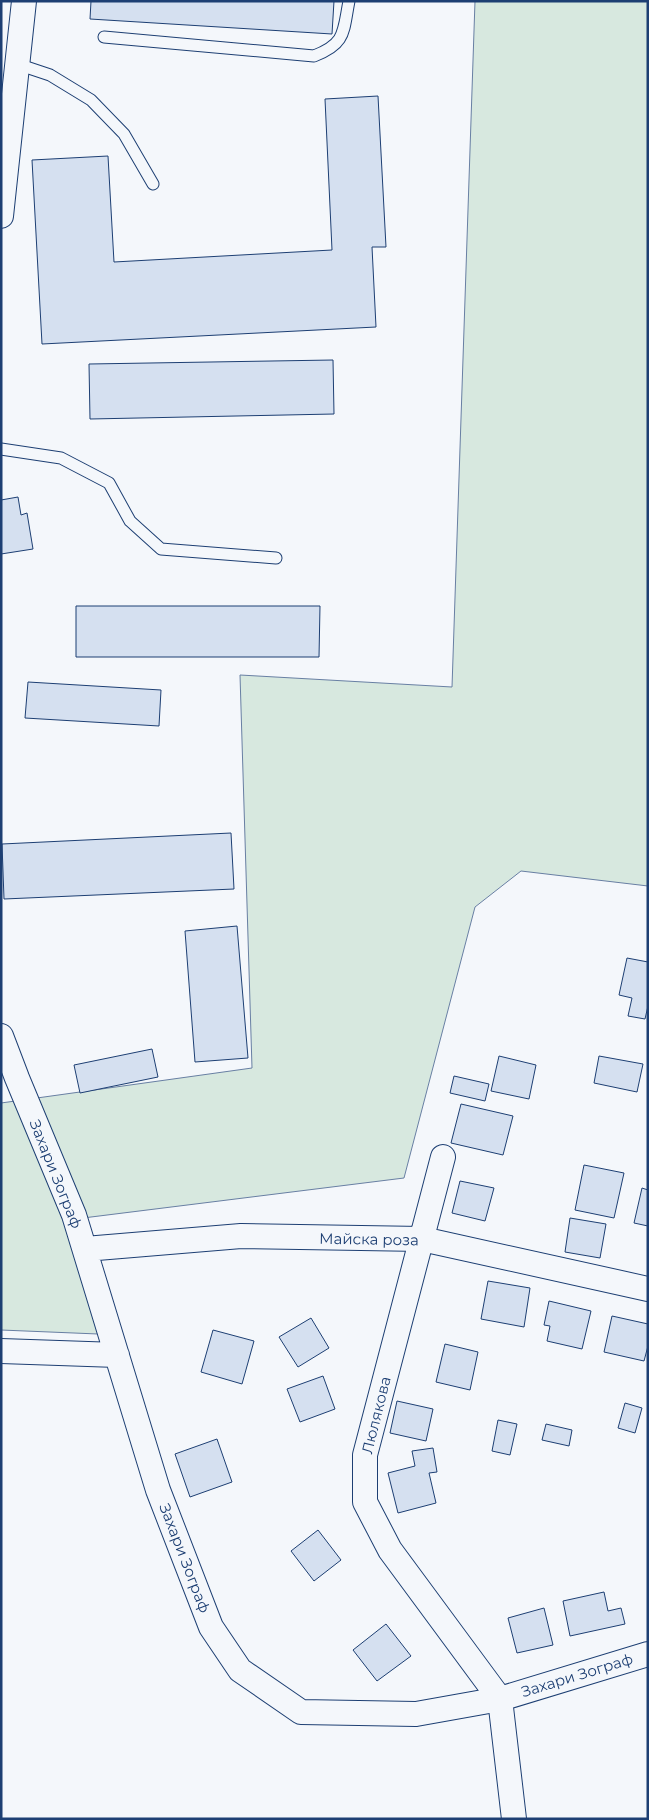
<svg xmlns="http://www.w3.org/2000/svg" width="649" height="1820" font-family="Montserrat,sans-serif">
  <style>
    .green { fill: #d7e8df; stroke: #687fa3 }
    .building { fill: #d5e0f0; stroke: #1d3f73 }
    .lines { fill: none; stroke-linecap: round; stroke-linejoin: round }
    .lane-casing { stroke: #1d3f73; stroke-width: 13 }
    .street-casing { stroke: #1d3f73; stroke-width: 26 }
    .lane { stroke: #f4f7fb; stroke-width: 11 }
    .street { stroke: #f4f7fb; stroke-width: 24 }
    .labels { text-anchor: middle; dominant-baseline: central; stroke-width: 4; stroke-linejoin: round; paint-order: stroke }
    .street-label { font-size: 15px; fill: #1d3f73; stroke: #f4f7fb }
  </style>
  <rect width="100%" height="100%" fill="#f4f7fb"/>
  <path class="green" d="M475,1H648V886L521,871L475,907L404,1178L75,1219L98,1334L1,1330V1103L252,1068L240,675L452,687Z"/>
  <path class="building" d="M91,1H334L332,34L90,19Z
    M378,96L386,247H372L376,327L42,344L32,160L108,156L114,262L332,250L325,99Z
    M333,360L334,414L90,419L89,364Z
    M18,497L21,515L27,513L33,549L1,554V500Z
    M76,606H320L319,657H76Z
    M28,682L161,690L159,726L25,718Z
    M231,833L234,889L4,899L2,844Z
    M237,926L248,1058L195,1062L185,931Z
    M627,958L648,962V1006L645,1019L628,1016L632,998L619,995Z
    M152,1049L158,1077L80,1093L74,1065Z
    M499,1056L536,1065L529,1099L491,1091Z
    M599,1056L643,1064L637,1092L594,1083Z
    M454,1076L489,1084L485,1101L450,1093Z
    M461,1104L513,1116L503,1155L451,1143Z
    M584,1165L624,1173L614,1218L575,1210Z
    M460,1181L494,1188L485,1221L452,1213Z
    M642,1188L648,1190V1226L634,1223Z
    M570,1218L606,1224L600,1258L565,1252Z
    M488,1281L530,1288L524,1327L481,1319Z
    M549,1301L591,1311L582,1349L547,1341L550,1326L544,1325Z
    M612,1316L648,1324V1346L644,1361L604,1352Z
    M311,1318L329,1348L298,1367L279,1337Z
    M213,1330L254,1341L242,1384L201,1372Z
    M445,1344L478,1352L470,1390L436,1382Z
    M323,1376L335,1409L300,1422L287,1389Z
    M397,1401L433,1409L426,1441L390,1433Z
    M625,1403L642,1408L635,1433L618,1428Z
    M498,1420L517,1424L510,1455L492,1451Z
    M546,1424L572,1430L569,1446L542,1440Z
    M217,1439L232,1482L190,1497L175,1454Z
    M433,1448L437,1472L429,1473L436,1503L398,1513L388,1473L415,1466L412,1451Z
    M318,1530L341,1560L314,1581L291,1551Z
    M604,1592L608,1611L621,1608L625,1624L570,1636L563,1601Z
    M544,1608L553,1645L517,1653L508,1618Z
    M386,1624L411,1656L377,1681L353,1650Z"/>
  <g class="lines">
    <defs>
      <path id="lane" d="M104,37L314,56C346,44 343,32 349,1
        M17,64L50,75L91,100L124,134L153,184
        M1,449L61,458L109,483L130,521L161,549L276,558"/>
      <path id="street" d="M1,216L24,1
        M1,1036L17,1078L74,1215L158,1490L211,1627L240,1670L301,1712L416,1714L500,1699L648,1654
        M443,1157L365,1455V1502L390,1550L500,1699L514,1819
        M85,1249L241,1236L422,1239L648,1289
        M1,1351L117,1355"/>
    </defs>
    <use href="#lane" class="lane-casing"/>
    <use href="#street" class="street-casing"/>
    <use href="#lane" class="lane"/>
    <use href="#street" class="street"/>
  </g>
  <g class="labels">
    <g class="street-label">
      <text transform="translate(56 1174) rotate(68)">Захари Зограф</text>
      <text transform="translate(369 1239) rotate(1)">Майска роза</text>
      <text transform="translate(376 1415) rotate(-76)">Люлякова</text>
      <text transform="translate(185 1558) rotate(69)">Захари Зограф</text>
      <text transform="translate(577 1675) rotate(-17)">Захари Зограф</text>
    </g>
  </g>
  <rect width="649" height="1820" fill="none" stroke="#1d3f73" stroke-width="5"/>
</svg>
